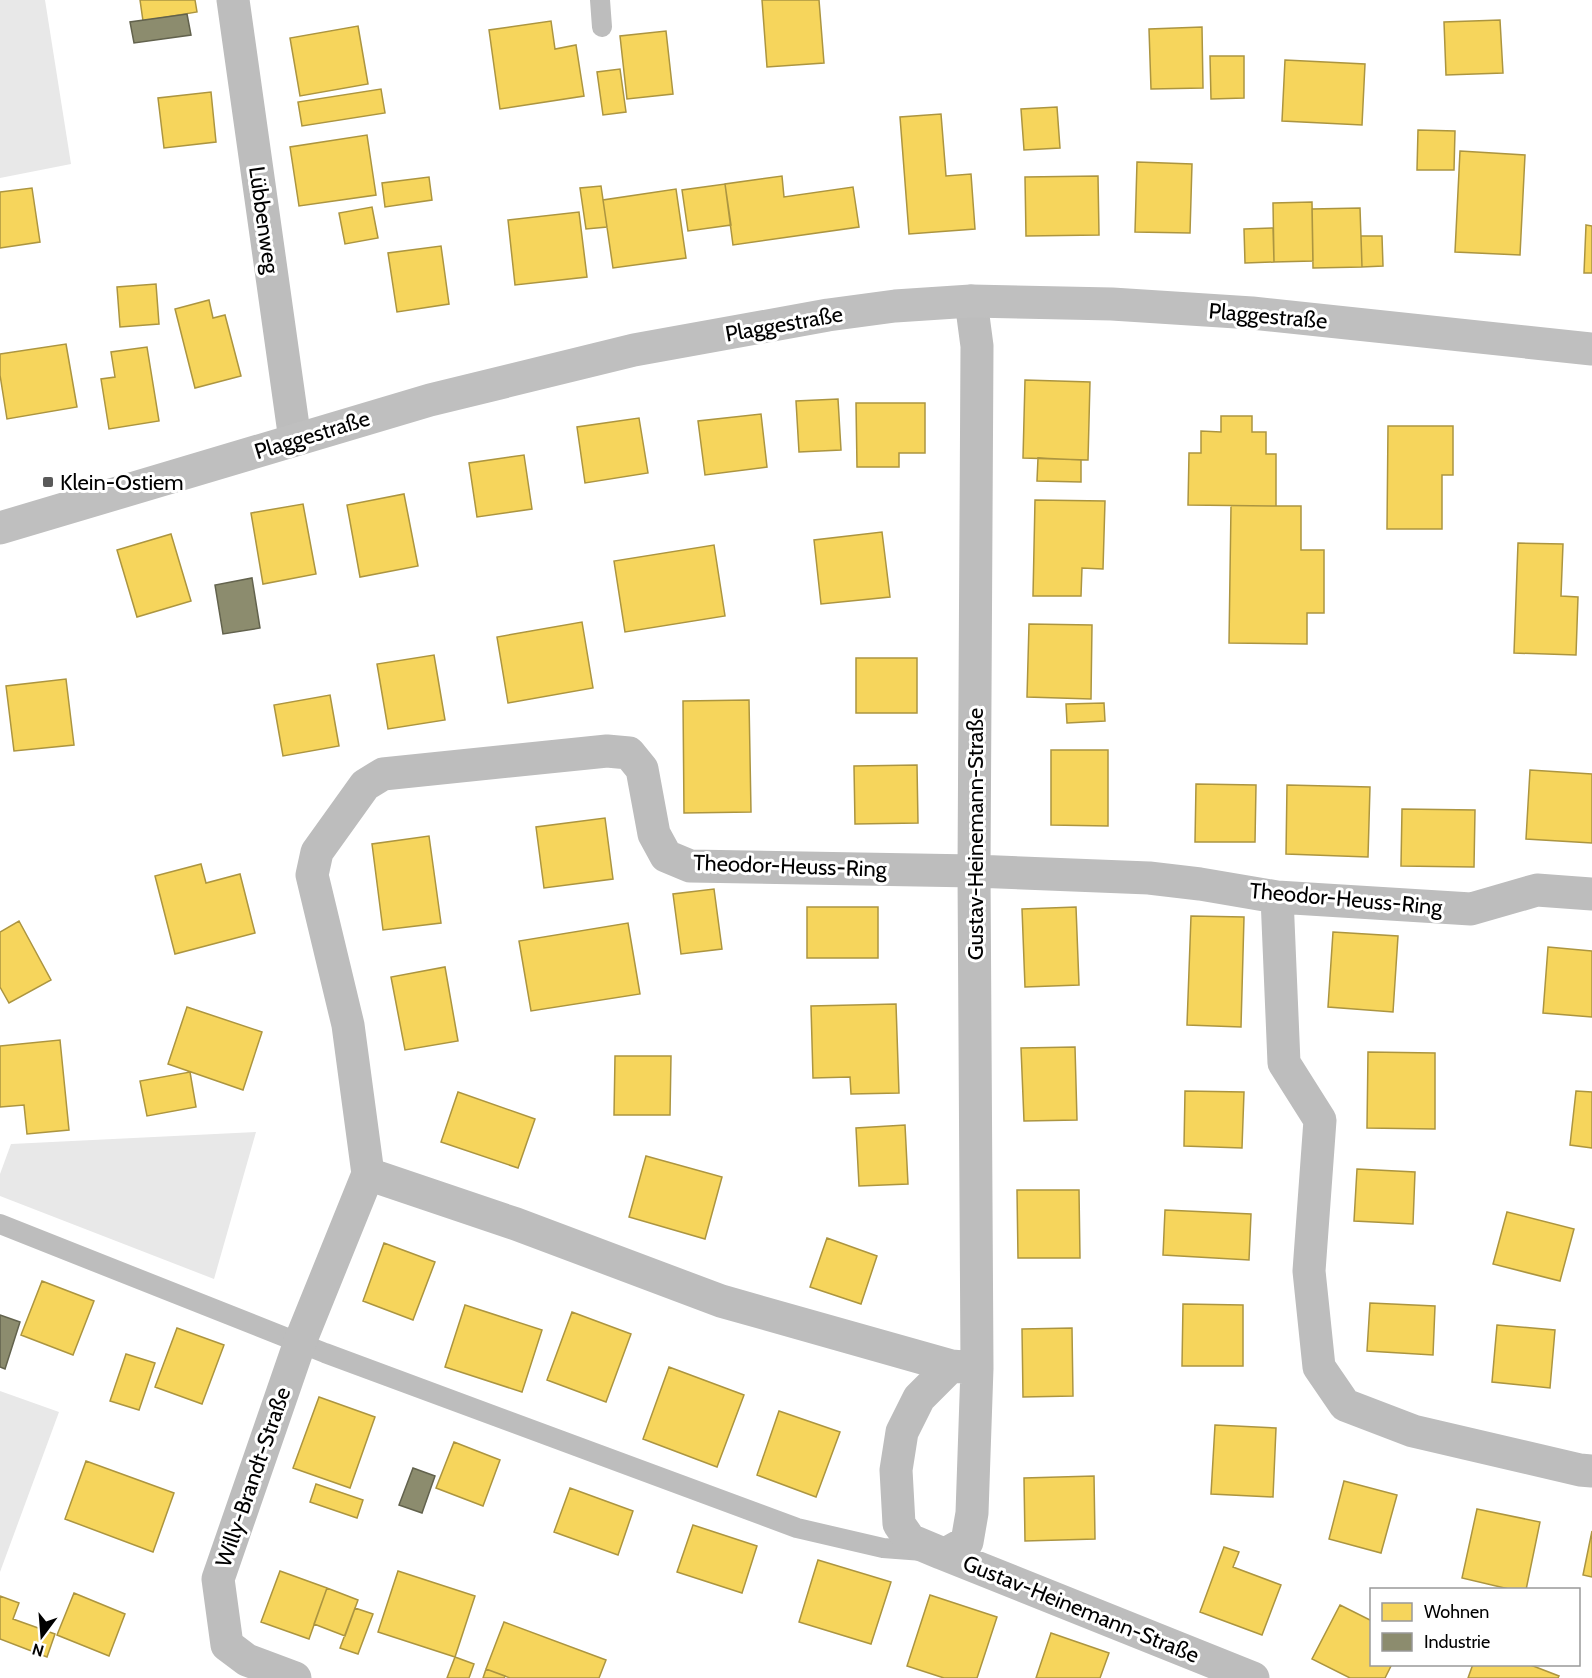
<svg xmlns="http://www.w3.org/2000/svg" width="1592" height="1678" font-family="Cabin,sans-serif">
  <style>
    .green { fill: #e8e8e8 }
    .homes { fill: #f6d55c; stroke: #ac9540; stroke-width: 1.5 }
    .industry { fill: #8c8c6e; stroke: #62624d; stroke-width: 1.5 }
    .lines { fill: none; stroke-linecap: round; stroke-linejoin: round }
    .lane { stroke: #bdbdbd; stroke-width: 20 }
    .street { stroke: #bdbdbd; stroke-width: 33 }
    .secondary { stroke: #bfbfbf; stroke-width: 33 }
    .poi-dot { fill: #595959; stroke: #fff; stroke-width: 2 }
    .labels { text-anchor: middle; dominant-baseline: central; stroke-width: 6; stroke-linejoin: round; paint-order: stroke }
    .street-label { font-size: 22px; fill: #000; stroke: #fff }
    .poi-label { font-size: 22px; fill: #000; stroke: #fff; text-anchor: start }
  </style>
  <rect width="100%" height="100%" fill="#fff"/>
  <path class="green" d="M0,0H45L71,164L0,178Z
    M256,1132L214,1279L0,1196V1174L11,1144Z
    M0,1391L59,1412L0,1572Z"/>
  <path class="homes" d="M140,0H195L197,12L143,21Z
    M762,0H819L824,63L767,67Z
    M1500,20L1503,73L1446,75L1444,22Z
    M551,21L555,49L576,45L584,96L500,109L489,30Z
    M358,26L368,84L300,96L290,38Z
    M1202,27L1203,88L1151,89L1149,29Z
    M666,31L673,94L627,99L620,36Z
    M1210,56H1244V98L1211,99Z
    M1285,60L1365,64L1362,125L1282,121Z
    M620,69L626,112L603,115L597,72Z
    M381,89L385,113L302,126L298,102Z
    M211,92L216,142L164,148L158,98Z
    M1057,107L1060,148L1024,150L1021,109Z
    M941,114L946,176L971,174L975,229L909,234L900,117Z
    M1418,130L1455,131L1454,170H1417Z
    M367,135L376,195L299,206L290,147Z
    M1460,151L1525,155L1520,255L1455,252Z
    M1137,162L1192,164L1190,233L1135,232Z
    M782,176L784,197L853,187L859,227L733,245L725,184Z
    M1098,176L1099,235L1026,236L1025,177Z
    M429,177L432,200L385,207L382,183Z
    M725,184L731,225L688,231L682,190Z
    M601,186L607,227L586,229L580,188Z
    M32,188L40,242L0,248V192Z
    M676,189L686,258L613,268L603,200Z
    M1312,202L1313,261L1274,262L1273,203Z
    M372,207L378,238L345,244L339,213Z
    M1360,208L1362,267L1313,268L1312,209Z
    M579,212L587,277L515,285L508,220Z
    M1586,225L1592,226V273H1584Z
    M1273,228L1274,262L1245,263L1244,229Z
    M1361,236H1382L1383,266L1362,267Z
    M441,246L449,304L397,312L388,253Z
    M156,284L159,324L120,327L117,287Z
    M209,300L213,318L225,315L241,376L195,388L175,309Z
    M66,344L77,407L7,419L0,375V354Z
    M147,347L159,421L109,429L101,379L115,377L111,352Z
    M1025,380L1090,382L1088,460L1023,458Z
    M838,399L841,450L799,452L796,401Z
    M856,403H925V453H899V467H857Z
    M761,414L767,467L705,475L698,421Z
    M1221,416H1252V432H1266V454H1276V506L1188,505L1189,453H1201V431L1221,432Z
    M639,418L648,473L585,483L577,427Z
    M1388,426H1453V475H1442V529H1387Z
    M524,455L532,509L477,517L469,463Z
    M1038,458L1081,460V482L1037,481Z
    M404,494L418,566L360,577L347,505Z
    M1035,500L1105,501L1103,569L1082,568L1081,596H1033Z
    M303,504L316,574L263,584L251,513Z
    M1231,506H1301V550H1324V613H1307V644L1229,643Z
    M882,532L890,597L821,604L814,540Z
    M171,534L191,601L137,617L117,550Z
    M1518,543L1563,544L1561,596L1578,597L1576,655L1514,653Z
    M714,545L725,616L625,632L614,561Z
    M582,622L593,688L508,703L497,637Z
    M1029,624L1092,625L1091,699L1027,697Z
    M434,655L445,720L388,729L377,664Z
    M856,658H917V713H856Z
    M66,679L74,745L14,751L6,686Z
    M330,695L339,746L283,756L274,705Z
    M749,700L751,812L684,813L683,701Z
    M1104,703L1105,721L1067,723L1066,704Z
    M1051,750H1108V826L1051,825Z
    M917,765L918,823L855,824L854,766Z
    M1530,770L1592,774V843L1526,839Z
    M1196,784L1256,785L1255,842H1195Z
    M1287,785L1370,787L1368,857L1286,854Z
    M1402,809L1475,810L1474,867L1401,866Z
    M605,818L613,879L544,888L536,827Z
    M429,836L441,923L383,930L372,844Z
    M201,864L206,883L240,874L255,933L175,954L155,876Z
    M714,889L722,949L681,954L673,894Z
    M807,907H878V958H807Z
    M1076,907L1079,985L1025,987L1022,909Z
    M1191,916L1244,917L1241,1027L1187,1025Z
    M19,921L51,980L9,1003L0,987V932Z
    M628,923L640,994L531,1011L519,941Z
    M1333,932L1398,936L1393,1012L1328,1007Z
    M1548,947L1592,951V1017L1543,1013Z
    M445,967L458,1041L405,1050L391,977Z
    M896,1004L899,1093L851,1094L850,1077L813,1078L811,1006Z
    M187,1007L262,1032L243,1090L168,1064Z
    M60,1040L69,1130L27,1134L24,1105L0,1107V1046Z
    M1075,1047L1077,1120L1024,1121L1021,1048Z
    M1368,1052L1435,1053V1129L1367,1128Z
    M615,1056H671L670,1115H614Z
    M190,1072L196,1107L147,1116L140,1081Z
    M1185,1091L1244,1092L1242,1148L1184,1146Z
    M1576,1091L1592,1092V1148L1570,1145Z
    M458,1092L535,1119L518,1168L441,1142Z
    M905,1125L908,1184L859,1186L856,1128Z
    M646,1156L722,1177L705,1239L629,1217Z
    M1357,1169L1415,1172L1413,1224L1354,1221Z
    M1017,1190H1079L1080,1258H1018Z
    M1165,1210L1251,1214L1249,1260L1163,1255Z
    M1507,1212L1574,1229L1560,1281L1493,1264Z
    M827,1238L877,1256L861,1304L810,1287Z
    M384,1243L435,1262L413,1320L363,1301Z
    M42,1281L94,1301L73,1355L21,1335Z
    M1370,1303L1435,1306L1433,1355L1367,1351Z
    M1183,1304L1243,1305V1366H1182Z
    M465,1305L542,1330L522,1392L445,1367Z
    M572,1312L631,1334L606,1402L547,1380Z
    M1497,1325L1555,1330L1550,1388L1492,1382Z
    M177,1328L224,1345L202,1404L155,1387Z
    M1072,1328L1073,1396L1023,1397L1022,1329Z
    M126,1354L155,1363L139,1410L110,1401Z
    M669,1367L744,1395L717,1467L643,1439Z
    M319,1397L375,1417L350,1488L293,1468Z
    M779,1411L840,1432L816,1497L757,1475Z
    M1215,1425L1276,1428L1273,1497L1211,1494Z
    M454,1442L500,1460L483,1506L436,1488Z
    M86,1461L174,1493L153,1552L65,1519Z
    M1094,1476L1095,1539L1025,1541L1024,1478Z
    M1344,1481L1397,1495L1381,1553L1329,1539Z
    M316,1484L363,1500L357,1518L310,1502Z
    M570,1488L633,1511L618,1555L554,1532Z
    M1477,1509L1540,1522L1526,1590H1513L1462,1578Z
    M693,1525L757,1546L742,1593L677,1572Z
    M1592,1531V1577L1583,1575Z
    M1224,1547L1239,1552L1233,1567L1281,1585L1262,1635L1200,1612Z
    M818,1560L891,1582L871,1644L799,1622Z
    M280,1571L327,1588L309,1639L261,1622Z
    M398,1571L475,1596L455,1657L378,1632Z
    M327,1588L358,1600L345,1636L314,1624Z
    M74,1593L125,1614L109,1656L57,1635Z
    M930,1595L997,1617L977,1678H944L907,1666Z
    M0,1596L19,1603L13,1619L55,1634L47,1657L0,1639Z
    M1340,1605L1372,1621V1664H1392L1385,1678H1350L1312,1659Z
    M355,1608L373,1614L358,1654L340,1648Z
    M504,1622L606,1660L599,1678H510L486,1669Z
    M1051,1633L1109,1653L1100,1678H1036Z
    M455,1657L474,1664L469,1678H447Z
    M1473,1664H1528L1559,1676L1558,1678H1468Z
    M486,1669L505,1676L504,1678H483Z"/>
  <path class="industry" d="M187,14L191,35L134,43L130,22Z
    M252,578L260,628L223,634L215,585Z
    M0,1315L20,1322L5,1369L0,1367Z
    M413,1468L435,1476L422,1513L399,1505Z"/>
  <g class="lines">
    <path class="lane" d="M600,0L602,27
      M0,1224L325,1353L797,1528L883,1548L923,1551"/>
    <path class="street" d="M233,0L295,440
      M971,301L977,346L974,871L977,1368L972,1513L967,1542L951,1551L941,1553L910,1540L899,1524L896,1470L902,1432L919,1398L951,1366L977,1368
      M1277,897L1284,1063L1320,1120L1309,1271L1319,1367L1345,1405L1413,1431L1580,1470L1592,1471
      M368,1174L348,1025L312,875L317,852L365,785L383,774L607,751L629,753L642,769L654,834L666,856L690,866L974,871L1149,878L1200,884L1277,897L1471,909L1537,890L1592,894
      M941,1553L1253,1678
      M295,1678L247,1660L227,1645L218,1579L300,1342L368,1174L516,1224L721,1301L951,1366"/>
    <path class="secondary" d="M0,528L430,400L634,350L828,315L895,306L971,301L1112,304L1252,313L1592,349"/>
  </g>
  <rect class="poi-dot" x="42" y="476" width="12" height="12" rx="3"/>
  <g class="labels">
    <g class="street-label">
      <text transform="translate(264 220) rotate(82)">Lübbenweg</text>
      <text transform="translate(1268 316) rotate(5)">Plaggestraße</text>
      <text transform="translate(784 324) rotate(-10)">Plaggestraße</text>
      <text transform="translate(312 435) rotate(-17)">Plaggestraße</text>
      <text transform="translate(975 834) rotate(-90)">Gustav-Heinemann-Straße</text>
      <text transform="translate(790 866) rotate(2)">Theodor-Heuss-Ring</text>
      <text transform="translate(1346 899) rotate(5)">Theodor-Heuss-Ring</text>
      <text transform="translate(253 1477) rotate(-71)">Willy-Brandt-Straße</text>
      <text transform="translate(1081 1609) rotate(22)">Gustav-Heinemann-Straße</text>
    </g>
    <g class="poi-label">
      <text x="60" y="482">Klein-Ostiem</text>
    </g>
  </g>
  <rect x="1370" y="1588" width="210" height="78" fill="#ffffff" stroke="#999999" stroke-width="1.5"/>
  <rect x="1382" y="1603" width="30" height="18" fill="#f6d55c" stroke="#999999" stroke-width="1.5"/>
  <text x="1424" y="1618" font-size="18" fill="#000000">Wohnen</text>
  <rect x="1382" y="1633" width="30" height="18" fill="#8c8c6e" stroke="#999999" stroke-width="1.5"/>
  <text x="1424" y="1648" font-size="18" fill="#000000">Industrie</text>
  <g transform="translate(42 1636) rotate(196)" stroke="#ffffff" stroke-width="4.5" paint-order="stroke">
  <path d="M0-4.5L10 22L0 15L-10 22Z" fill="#000000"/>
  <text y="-9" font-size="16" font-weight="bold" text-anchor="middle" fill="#000000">N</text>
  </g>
</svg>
